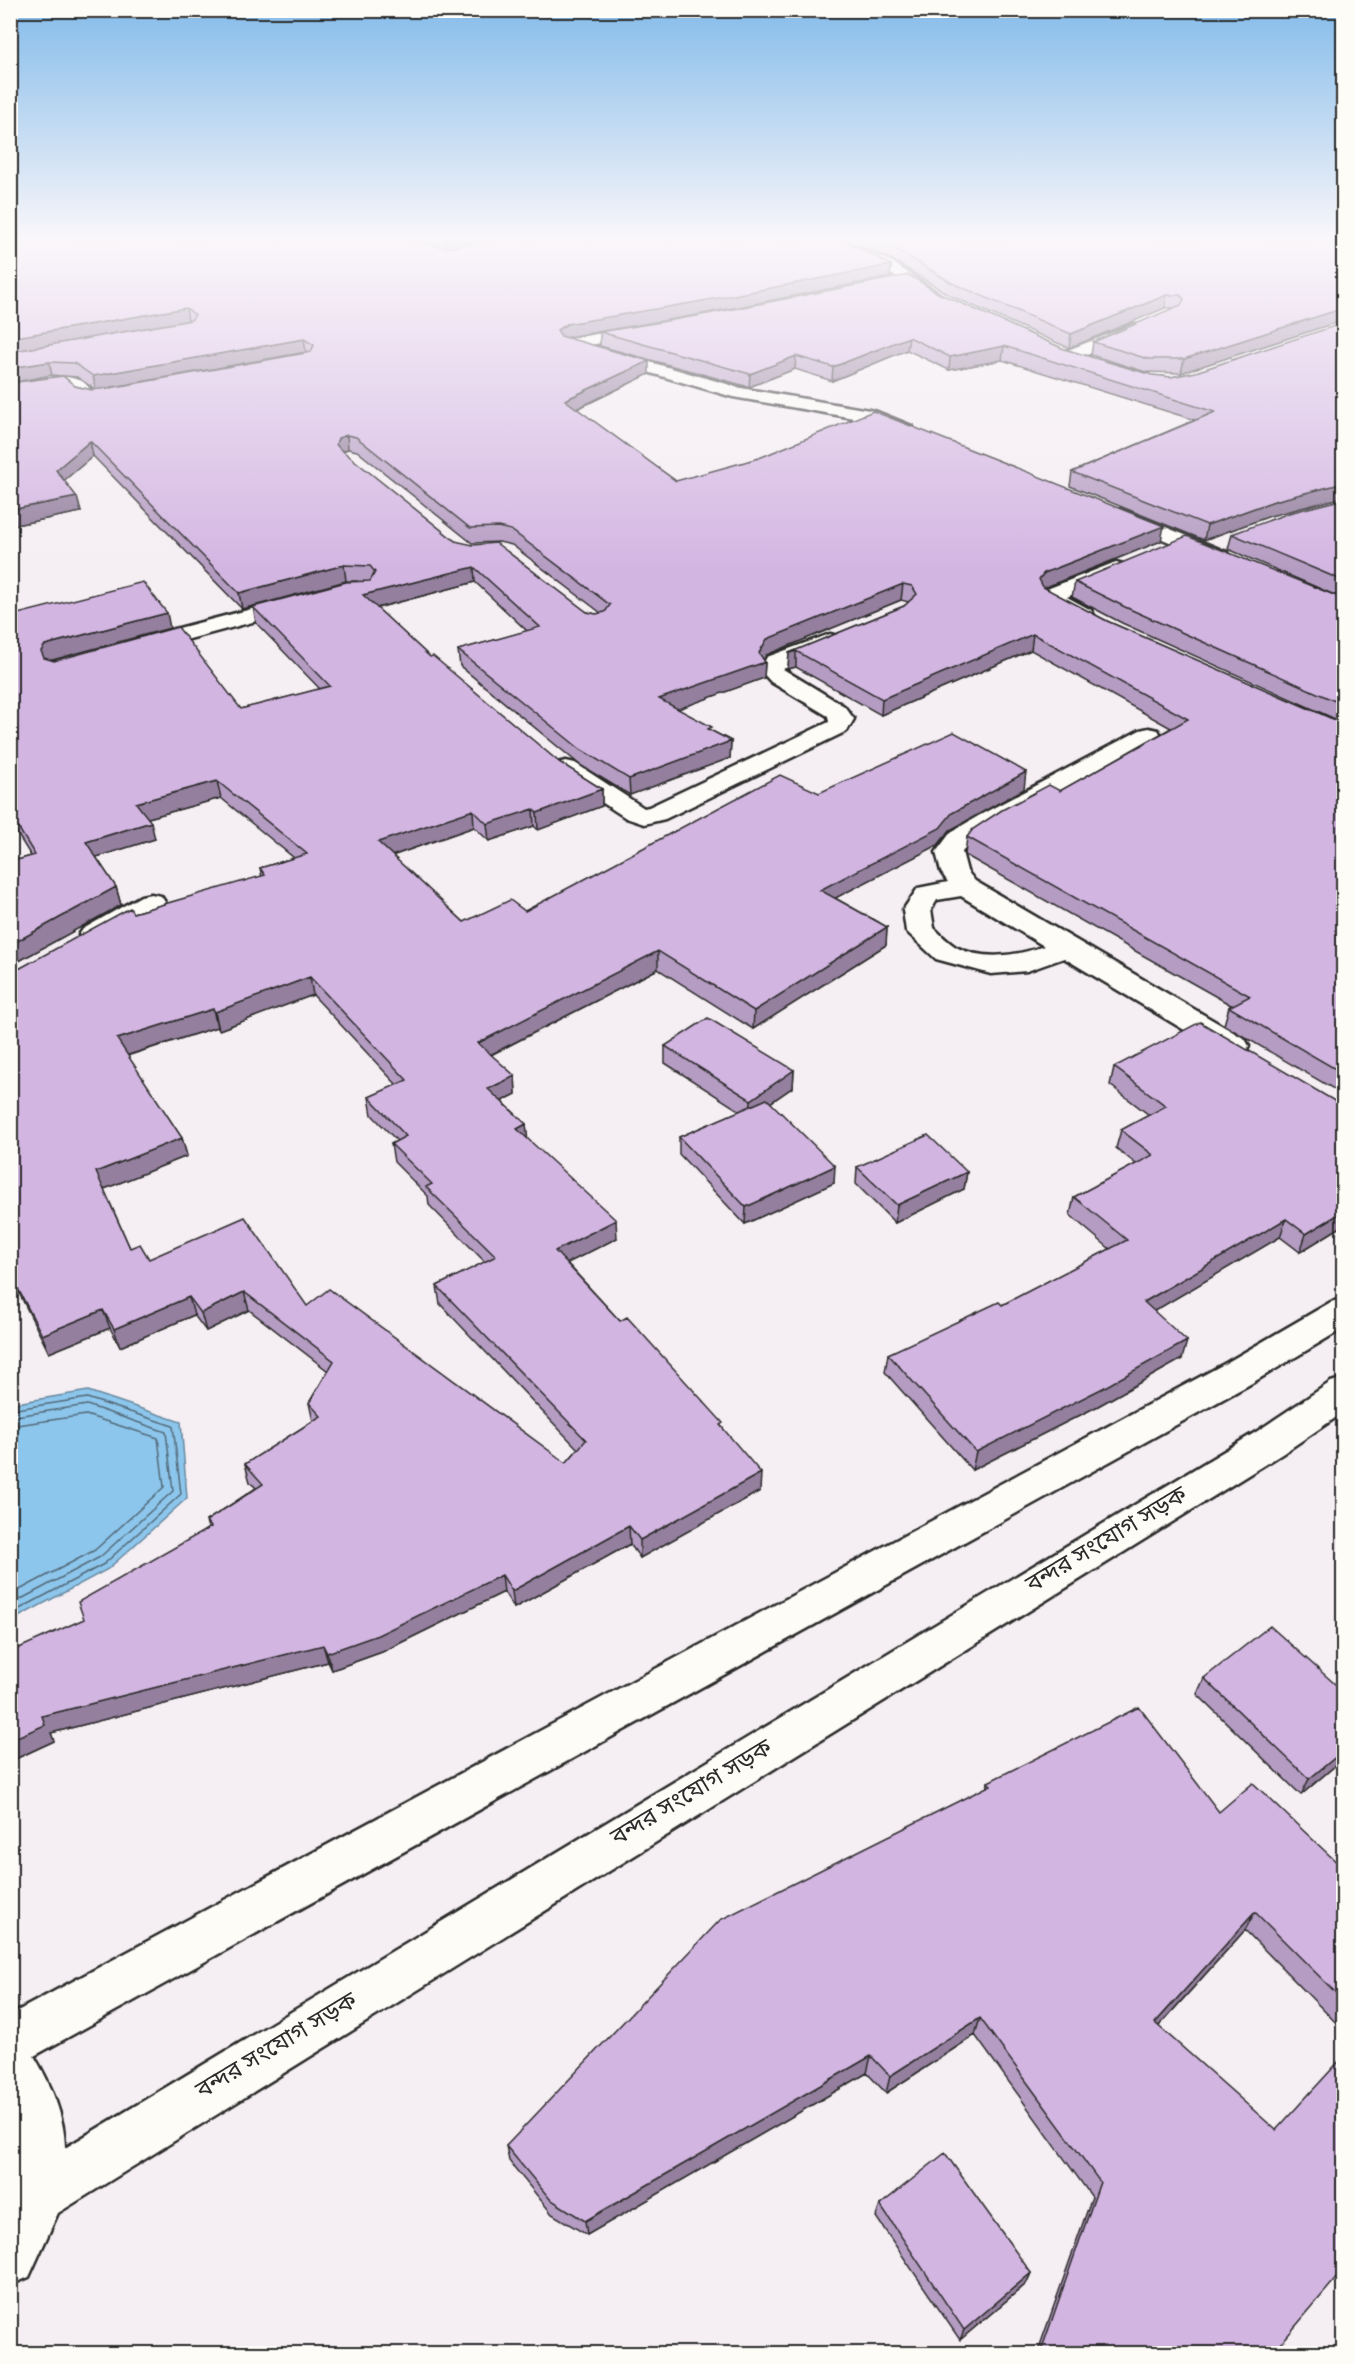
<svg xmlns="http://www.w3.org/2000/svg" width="1354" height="2364" font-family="'Gochi Hand','Noto Sans Bengali',sans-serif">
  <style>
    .water { fill: #8dc6ec; stroke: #66889f; stroke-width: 1.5 }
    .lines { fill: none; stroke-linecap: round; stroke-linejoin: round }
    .shore { stroke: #526978; stroke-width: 1.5 }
    .minor-casing { stroke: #2b2b2b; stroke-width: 5 }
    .highway-casing { stroke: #2b2b2b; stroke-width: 5 }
    .minor { fill: #fdfcf7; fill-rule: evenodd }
    .highway { fill: #fdfcf7; fill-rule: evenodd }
    .wall { fill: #b59cc2; stroke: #2b2b2b; stroke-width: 1.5; fill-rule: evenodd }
    .shaded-wall { fill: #947f9e; stroke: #2b2b2b; stroke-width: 1.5 }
    .building { fill: #d3b5e2; stroke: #2b2b2b; stroke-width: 1.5; fill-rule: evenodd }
    .labels { text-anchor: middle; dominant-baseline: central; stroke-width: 4.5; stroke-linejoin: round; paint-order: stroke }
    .near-street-label { font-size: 24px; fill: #2b2b2b; stroke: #fdfcf7 }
  </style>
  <rect width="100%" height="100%" fill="#f5eef3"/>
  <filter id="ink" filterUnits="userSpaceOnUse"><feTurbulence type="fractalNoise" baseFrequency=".0167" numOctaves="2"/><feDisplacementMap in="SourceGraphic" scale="12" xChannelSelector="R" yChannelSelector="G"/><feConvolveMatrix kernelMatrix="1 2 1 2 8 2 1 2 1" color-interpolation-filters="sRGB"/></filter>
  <g filter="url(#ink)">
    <path class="water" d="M88,1391L181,1422L187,1498L108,1569L11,1621V1404Z"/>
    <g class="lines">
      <path class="shore" d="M10,1410L87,1398L173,1426L181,1494L104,1564L10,1614
        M10,1417L87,1405L166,1432L173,1491L100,1557L10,1605
        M10,1426L86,1415L158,1438L164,1487L95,1550L10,1595"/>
      <defs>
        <path id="minor" d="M850,244L892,262L948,300L940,305L934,303L882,268L845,251L843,248Z
          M1134,324L1140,326L1142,329L1140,332L1075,360H1063L1061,356L1063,352Z
          M643,326L651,331L649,334L590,345L741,388L875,411L912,426L915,430L912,434L906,435L865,420L733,397L562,347L560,344L568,339Z
          M68,377L83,381L91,390H126L129,394L126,398L96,402L79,398L67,387L10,395V385Z
          M1121,509L1227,552L1230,556L1227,560L1220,562L1213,560L1114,519L1111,515L1114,511Z
          M1116,562L1123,564L1126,568L1123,572L1067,597L1091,610L1094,615L1091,620C1074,624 1057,609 1042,601L1039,596L1042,591Z
          M297,597L305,598L308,603L305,608L141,652L133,650L130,645L133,640Z
          M830,634L838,636L841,641L838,646L783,669L844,706L854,719L847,731L665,819L644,824L626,818L557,773L554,768L557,763L566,761L575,763L644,808L649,807L829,722L828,716L771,682L760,670L767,657Z
          M1149,728L1158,730L1161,735L1158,740L998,825L969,844L962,852L967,871L975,881L1245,1039L1249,1046L1245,1053L1234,1056L1223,1053L1064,958L1027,971L991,974L936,959L906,931L903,910L918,888L948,882L941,872L936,852L951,832L980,815L1140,730ZM961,896L1044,946C1017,956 983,961 956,947C948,942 940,934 934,928L931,910L937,900Z
          M151,894L161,896L165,902L161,908L103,941L93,943L83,941L79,935L83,929L141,896Z"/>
        <path id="highway" d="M1344,1298V1328L1252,1383L34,2056C50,2082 65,2117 65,2148L1256,1432L1331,1382L1344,1378V1412L1282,1454L58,2213L29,2277L10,2285L13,2139L10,2129V2015L1226,1363L1331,1302Z"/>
      </defs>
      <use href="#minor" class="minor-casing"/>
      <use href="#highway" class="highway-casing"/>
      <use href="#minor" class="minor"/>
      <use href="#highway" class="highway"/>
    </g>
    <path class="wall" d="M10,239L445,248L496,239H1344V320L1181,373L1146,372L1091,355L1093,342L1175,308H1165L1069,348L951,296L893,260L848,241L846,242L891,265L890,277L697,315L566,338L649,374L577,409L676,481L1161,541L1044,588L1107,621L1344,724V1095L1224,1025L1229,1007L1231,1005L965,855L967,837L1060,791L1171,728L1031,650L881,715L796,667L788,669L789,653L904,606L909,602L901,600L766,655L763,660L765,662L764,678L677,709L712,731L731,741L730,758L630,795L580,765L460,666L458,650L527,631L475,582L377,608L430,657L559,762L602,789V806L538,830L534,826L489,841L474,827L392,856L464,922L525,911L819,793L1024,789L950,830L938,845L835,898L887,927L886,945L753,1029L658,969L491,1055L515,1076L516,1094L502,1101L526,1124L527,1139L617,1238L567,1263L620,1321L723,1428L760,1491L640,1558L630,1544L514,1608L504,1592L382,1652L332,1670L328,1662L51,1733L54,1741L11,1761L84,1619L208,1528L206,1521L256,1488L250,1482L245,1464L313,1421L309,1403L328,1371L249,1310L206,1331L194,1315L120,1347L110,1328L49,1353L18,1291L10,1294V973L15,971L133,913L262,877L260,868L294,858L221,798L148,818L155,839L96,857L116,887L121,905L10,966V862L31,856L10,822V600L18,614L170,628L51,660L241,709L320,689L256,623L253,607L358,581H346L242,609L93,456L64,480L81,512L10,526V383L62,376L52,375L10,383V352L115,334L10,352ZM306,352L307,353L110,388L92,390L75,386L63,376L77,377L96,390ZM348,449L357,451L472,543L499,542L512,545L601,613L596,614L587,612L455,541L342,451ZM313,995L397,1085L369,1097L372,1115L397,1141L391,1144L394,1162L428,1196L429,1205L485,1262L437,1286L440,1304L578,1449L566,1463L307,1306L149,1259L130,1248L104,1189L187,1156L182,1138L127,1056L217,1027L219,1030Z
      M412,239H494L446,248Z
      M938,293L1064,349L1152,375L1171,377L1196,372L1344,323V497L1270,516L1204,540L1070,486L1072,472L1195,420L1002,360L949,370L907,350L832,381L795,369L749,387L600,346V332Z
      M1344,499V599L1228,549L1232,534Z
      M1075,582L1344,599V723L1122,623L1072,597Z
      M665,1046L794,1070L793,1087L770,1103L834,1183L745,1224L679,1154V1137L740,1111L665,1063Z
      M1114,1067L1344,1104V1225L1300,1252L1280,1237L1154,1311L1182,1359L1098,1406L972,1470L885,1372L888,1354L1002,1305L1110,1249L1070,1215L1074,1197L1136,1164L1116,1148L1121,1130L1149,1115L1110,1085Z
      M857,1167L967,1172L964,1189L895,1223L856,1184Z
      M1204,1678L1344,1758L1301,1795L1197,1694Z
      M988,1782L1219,1812L1344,1869V2031L1245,1930L1159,2026L1272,2354H1037L1092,2197L975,2035L886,2093L867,2073L587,2235L552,2214L509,2161L506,2146L987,1788Z
      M880,2205L1031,2273L1026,2284L960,2340L876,2217Z"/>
    <path class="shaded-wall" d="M445,239H494L446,248Z
      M891,265L890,277L697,315L568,337L558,344L557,330L567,324Z
      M1167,295L1165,308L1069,348L1071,334Z
      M186,308L188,321L10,352V338Z
      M1344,308V320L1181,373L1184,359Z
      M909,337L907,350L832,381L833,367Z
      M304,339L306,352L96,390L93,376Z
      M1004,346L1002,360L949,370L950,357Z
      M796,356L795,369L749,387L750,374Z
      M649,361V374L566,414L565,400Z
      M49,362L52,375L10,383V368Z
      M347,435L348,449L340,452L336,444L338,438Z
      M90,441L93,456L60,484L56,470Z
      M1344,483V497L1270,516L1204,540L1207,525L1274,501Z
      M77,497L81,512L10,526V510Z
      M1164,526L1161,541L1041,589L1039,579L1044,573Z
      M344,565L346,581L242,609L239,593Z
      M474,567L475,582L365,611L363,595Z
      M903,584L901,600L766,655L761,664L765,662L764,678L659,716V699L759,653L767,639Z
      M167,613L170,628L49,661L45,667L41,651L45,645Z
      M1033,634L1031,650L881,715L882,699Z
      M796,651V667L788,669L789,653Z
      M731,741L730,758L630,795L629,779Z
      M1026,772L1024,789L950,830L938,845L818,907L820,890L952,813Z
      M217,781L221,798L141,820L136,803Z
      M602,789V806L538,830L537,813Z
      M533,809L534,826L489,841L487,824Z
      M473,810L474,827L380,860L378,842Z
      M151,822L155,839L90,859L86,842Z
      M116,887L121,905L10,966V945Z
      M887,927L886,945L753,1029L754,1011Z
      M658,951V969L480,1060L478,1043Z
      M310,977L313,995L219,1030L215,1012Z
      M213,1009L217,1027L122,1057L117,1039Z
      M794,1070L793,1087L750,1117L751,1100Z
      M515,1076L516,1094L490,1107L488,1089Z
      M526,1124L528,1142L517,1129Z
      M182,1138L187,1156L102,1190L96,1172Z
      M835,1166L834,1183L745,1224L746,1207Z
      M967,1172L964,1189L895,1223L897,1205Z
      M1344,1211V1225L1300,1252L1306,1234Z
      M1286,1219L1280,1237L1139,1320L1144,1302Z
      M616,1220L617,1238L556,1269L555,1251Z
      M11,1273L18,1291L10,1294Z
      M244,1292L249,1310L206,1331L201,1313Z
      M189,1297L194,1315L120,1347L114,1329Z
      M103,1310L110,1328L49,1353L42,1335Z
      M1187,1341L1182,1359L1098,1406L972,1470L976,1452Z
      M761,1473L760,1491L640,1558V1540Z
      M629,1526L630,1544L514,1608L512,1591Z
      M502,1575L504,1592L382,1652L332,1670L327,1653Z
      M323,1645L328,1662L51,1733L54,1741L11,1761L10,1740L42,1716Z
      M1344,1750V1758L1301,1795L1309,1779Z
      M1255,1912L1245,1930L1146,2040L1155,2023Z
      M980,2018L975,2035L886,2093L890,2076Z
      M871,2056L867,2073L587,2235L585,2221Z
      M1031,2273L1026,2284L960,2340L964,2330Z"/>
    <path class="building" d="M10,239H408L445,248L496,239H842L843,240L891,265L697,302L567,324L557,330L561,336L649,361L565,400L676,481L759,458L873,411L1164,526L1044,573L1039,579L1043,587L1107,621L1344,724V1074L1229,1007L1250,996L967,837L973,829L1002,810L1049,785L1060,791L1188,719L1033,634L882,699L796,651L789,653L904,606L917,594L912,586L903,584L767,639L759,653L765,662L659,699L712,727L708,729L731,741L629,779L580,749L458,650L540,627L474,567L363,595L430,657L433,656L559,762L602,789L537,813L533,809L487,824L473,810L378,842L464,922L510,900L525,911L780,775L819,793L954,732L1026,772L952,813L940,828L820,890L887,927L754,1011L658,951L478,1043L515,1076L488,1089L526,1124L517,1129L616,1220L555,1251L620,1321L627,1317L723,1423L720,1425L761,1473L640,1540L629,1526L512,1591L502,1575L378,1635L327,1653L323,1645L42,1716L45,1725L10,1740V1652L84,1619L78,1602L211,1527L206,1521L263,1484L245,1464L321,1416L309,1403L334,1361L244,1292L201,1313L189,1297L114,1329L103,1310L42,1335L10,1273V1158L13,1157L10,1152V973L15,971L130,908L133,913L265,875L260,868L307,854L217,781L136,803L151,822L86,842L116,887L10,945V862L35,855L10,814V600L18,614L143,582L167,613L45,645L41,651L44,658L54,661L178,627L241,709L330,686L253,607L346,582L370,581L375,572L370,566L344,565L239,593L90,441L56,470L77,497L10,510V383L63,376L75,386L92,390L110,388L311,352L314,345L304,339L93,376L74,363L49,362L10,368V352L191,320L195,315L186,308L10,338ZM347,435L356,437L470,528L498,527L511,530L610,605L605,612L596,614L587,612L496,543L473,545L455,541L339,448L336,444L338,438ZM310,977L407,1080L369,1097L406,1136L391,1144L432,1184L426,1187L496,1256L437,1286L586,1440L566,1463L329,1289L307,1306L245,1217L149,1259L140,1244L130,1248L96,1172L182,1138L117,1039L213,1009L215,1012Z
      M872,239H1344V308L1184,359H1148L1093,342L1181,305L1184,299L1180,295H1167L1071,334L952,283L894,248Z
      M909,275L938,293L1064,349L1152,375L1171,377L1196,372L1344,323V483L1274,501L1207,525L1072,472L1215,412L1004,346L950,357L909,337L833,367L796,356L750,374L600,332L697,316Z
      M1344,499V581L1232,534L1289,513Z
      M1187,536L1344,599V705L1125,607L1075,582Z
      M708,1018L794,1070L751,1100L665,1046Z
      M1200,1022L1338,1103L1344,1104V1211L1306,1234L1286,1219L1144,1302L1187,1341L1103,1388L976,1452L888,1354L999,1302L1002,1305L1127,1240L1074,1197L1153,1155L1121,1130L1166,1106L1114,1067Z
      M767,1099L835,1166L746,1207L679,1137Z
      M928,1135L967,1172L897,1205L857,1167Z
      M1270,1626L1344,1692V1750L1309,1779L1204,1678Z
      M1139,1707L1219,1812L1253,1783L1344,1869V2001L1255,1912L1155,2023L1276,2130L1344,2056V2269L1272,2354H1040L1100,2182L980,2018L890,2076L871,2056L585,2221L550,2199L506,2146L720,1920L991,1785L988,1782Z
      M945,2153L1031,2273L964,2330L880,2205Z"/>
  </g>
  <linearGradient id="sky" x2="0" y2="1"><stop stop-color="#83bbea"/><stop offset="0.42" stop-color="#faf7fa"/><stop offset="1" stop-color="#faf7fa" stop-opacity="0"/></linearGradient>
  <rect width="1354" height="570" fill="url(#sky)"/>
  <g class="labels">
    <g class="near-street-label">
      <text transform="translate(1108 1542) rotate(-31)">বন্দর সংযোগ সড়ক</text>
      <text transform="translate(693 1795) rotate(-31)">বন্দর সংযোগ সড়ক</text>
      <text transform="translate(278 2048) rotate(-31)">বন্দর সংযোগ সড়ক</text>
    </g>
  </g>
  <rect width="1354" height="2364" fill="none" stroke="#fdfcf7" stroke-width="36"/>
  <rect x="18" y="18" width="1318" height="2328" fill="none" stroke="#2b2b2b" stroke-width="2" filter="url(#ink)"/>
</svg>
